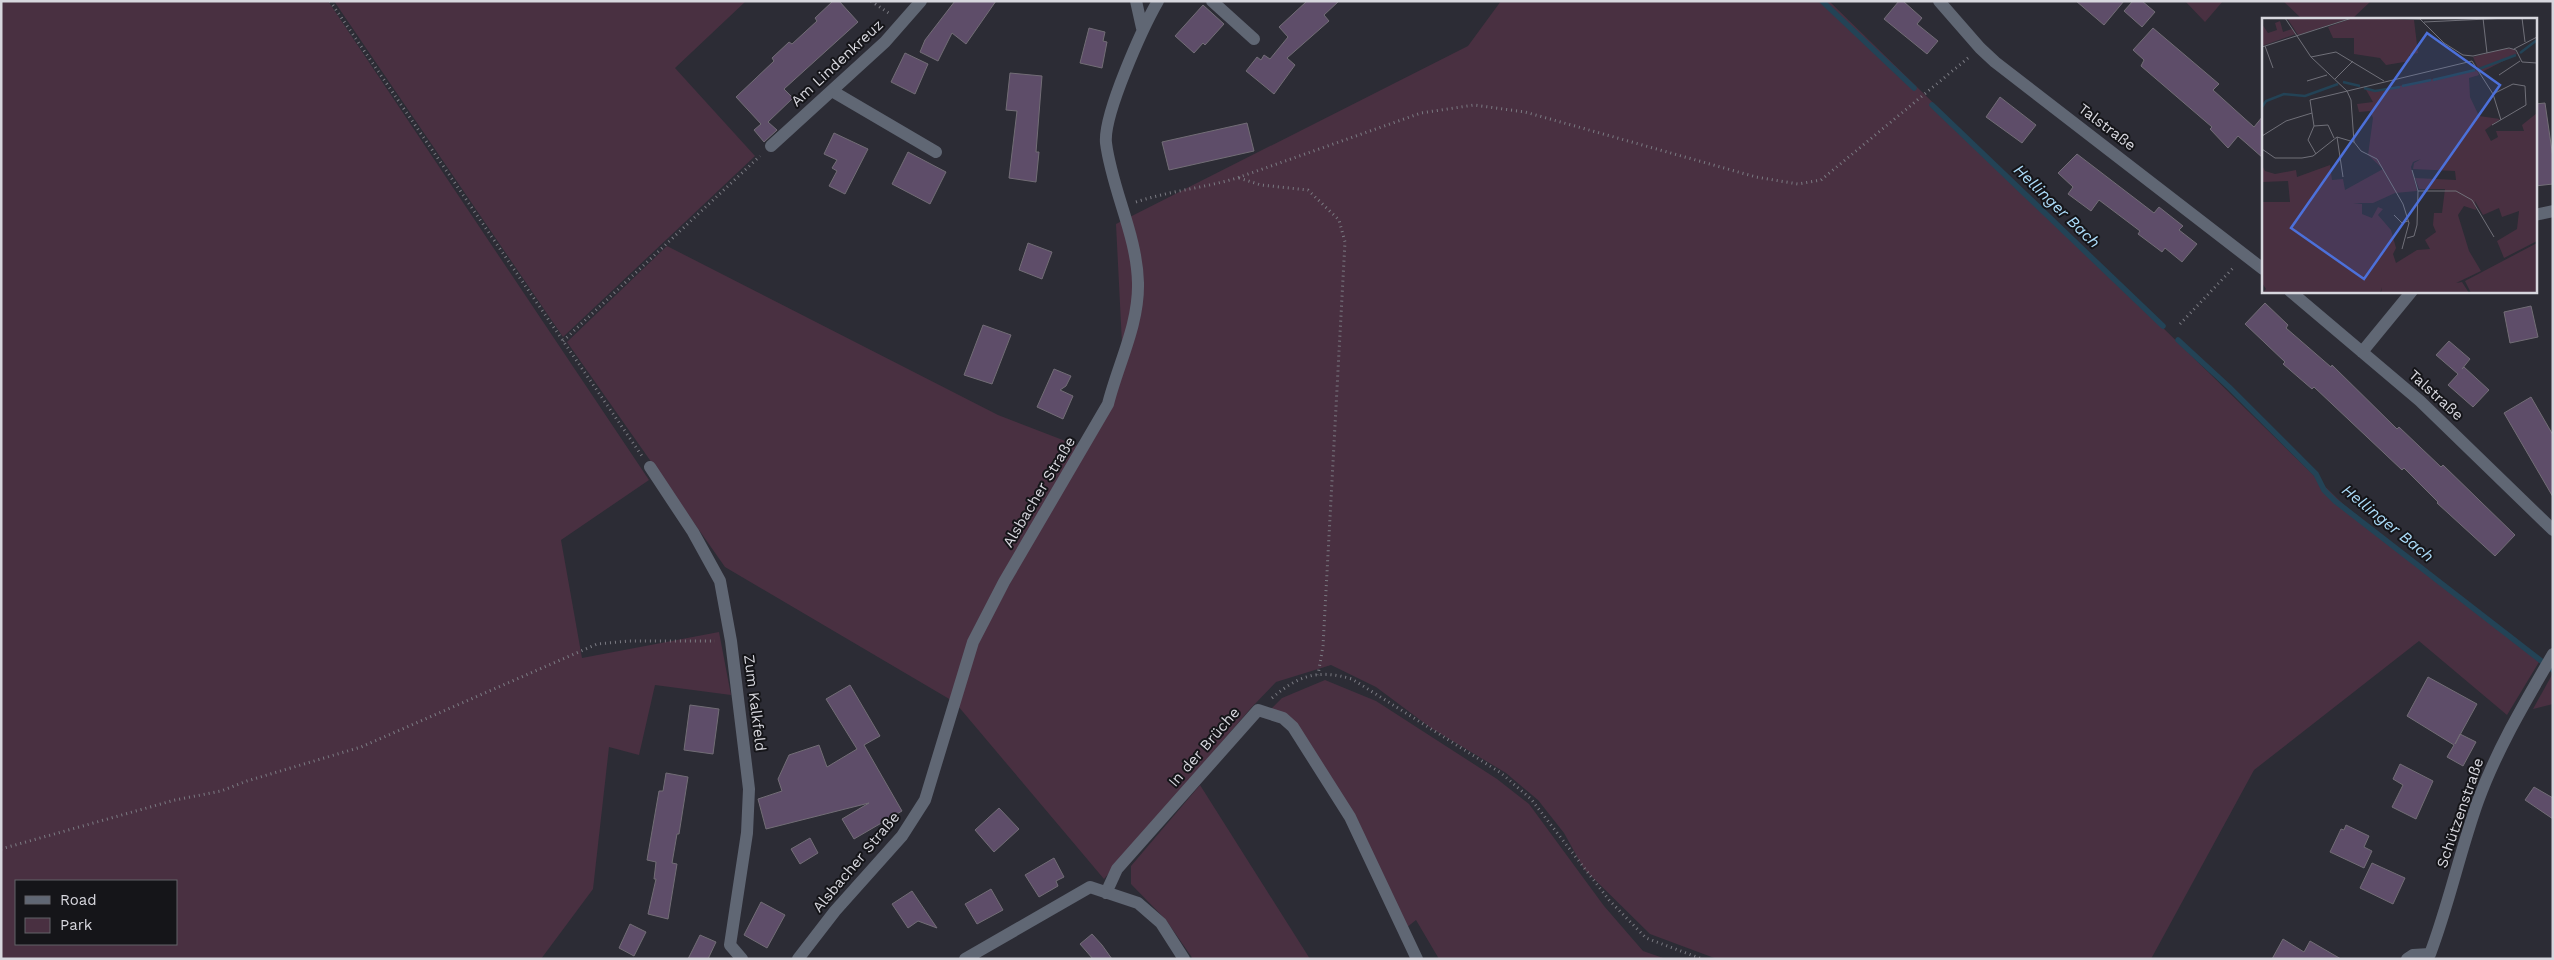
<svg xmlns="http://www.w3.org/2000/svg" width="2554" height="960" font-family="'Work Sans',sans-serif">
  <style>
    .green { fill: #493041; fill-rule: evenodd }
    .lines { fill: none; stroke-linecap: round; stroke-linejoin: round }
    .stream { stroke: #234356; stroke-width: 5.5 }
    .building { fill: #5e4d69; stroke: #726d76 }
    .path { stroke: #7b7b83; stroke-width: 3; stroke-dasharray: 1 4; stroke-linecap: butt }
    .minor { stroke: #606774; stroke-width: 12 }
    .labels { text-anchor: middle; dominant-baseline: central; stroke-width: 4; stroke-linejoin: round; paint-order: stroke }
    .street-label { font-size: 15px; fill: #d7d7de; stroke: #151519 }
    .water-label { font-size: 16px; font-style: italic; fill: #abdbf8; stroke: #151519 }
    .inset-river { fill: none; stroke: #234356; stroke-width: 2.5 }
    .inset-road { fill: none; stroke: #707079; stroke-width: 1 }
    .view { fill: #4c70da; fill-opacity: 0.15; stroke: #4c70da; stroke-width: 2.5 }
    .inset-edge { fill: none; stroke: #d7d7de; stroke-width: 2.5 }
  </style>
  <rect width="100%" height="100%" fill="#2c2c35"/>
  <path class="green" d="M1,1H328L649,480L561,540L582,658L719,632L731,695L655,685L639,755L609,747L593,889L541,959H1ZM16,881H176V944H16Z
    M334,1H746L675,68L755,156L563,337Z
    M1501,1H1829L2343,504L2539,662L2507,715L2419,641L2254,770L2151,959H1717L1650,934L1584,869L1564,833L1538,800L1506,773L1431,728L1376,687L1331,665L1276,682L1251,708L1104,879L958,706L977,644L1041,526L1087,450L1122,344L1116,224L1468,46Z
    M2185,1H2223L2205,22Z
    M2283,1H2371L2352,19H2302Z
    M667,246L998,415L1081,447L1037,523L951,700L725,567L567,342Z
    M2553,673V704L2533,709Z
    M1325,680L1376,701L1497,779L1529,804L1604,906L1643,951L1666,959H1439L1416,920L1406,928L1297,725L1269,711L1282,698Z
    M1200,785L1310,959H1193L1166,920L1131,884V866Z"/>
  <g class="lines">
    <path class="stream" d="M1822,1L1914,88
      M1932,105L2163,326
      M2178,340L2229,387L2316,474L2324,490L2335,501L2553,670"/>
  </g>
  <path class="building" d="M833,1H839L858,22L784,89L793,98L768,122L777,130L764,142L754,130L761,124L736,97L774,61L772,58L789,42L792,44L817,21L815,18Z
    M955,1H996L966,44L952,33L938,61L920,52L925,40Z
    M1307,1H1339L1324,15L1329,21L1287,58L1295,65L1274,94L1246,71L1257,57L1261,60L1264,55L1270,59L1288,37L1279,27Z
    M1899,1H1903L1922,18L1917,24L1938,41L1927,54L1884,19Z
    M2076,1H2124L2104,25Z
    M2133,1H2142L2155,12L2142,27L2124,11Z
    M1203,5L1224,24L1205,45L1203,43L1194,53L1175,36Z
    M1089,28L1105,32L1103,41L1107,42L1102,68L1080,63Z
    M2153,28L2219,84L2213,90L2254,127L2263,116V158L2238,136L2228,148L2210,129L2212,127L2141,66L2144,60L2133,50Z
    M905,53L928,64L915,94L891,82Z
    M1010,73L1042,76L1036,152H1039L1036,182L1009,178L1017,111L1006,110Z
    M2000,97L2036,125L2022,143L1986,117Z
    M2545,103L2553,158V184L2535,186V104Z
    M1247,123L1254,151L1169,170L1162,142Z
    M834,133L868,149L845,194L829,186L837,171L832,168L837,160L824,154Z
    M908,152L946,172L930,204L892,184Z
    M2077,154L2154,213L2159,207L2183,226L2179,230L2197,244L2182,262L2165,248L2162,252L2138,234L2140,231L2099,200L2091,211L2068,194L2073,187L2058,173Z
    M1028,243L1052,252L1042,279L1019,270Z
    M2265,303L2288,325L2286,328L2331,367L2332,365L2397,429L2399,427L2441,467L2443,465L2515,535L2495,556L2437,503L2438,502L2404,468L2402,470L2314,387L2312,389L2283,364L2285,362L2245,324Z
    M2531,306L2538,337L2510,343L2504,312Z
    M983,325L1011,335L992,384L964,375Z
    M2449,341L2470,359L2462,369L2464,367L2489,390L2473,407L2448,385L2458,374L2436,355Z
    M1054,369L1071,376L1066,386L1060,390L1073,396L1063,419L1037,407Z
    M2531,397L2553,435V497L2504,413Z
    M2428,677L2477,704L2455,744L2460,734L2476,742L2463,766L2447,757L2454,745L2407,716Z
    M850,685L880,736L864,745L902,811L854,839L842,819L869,803L766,829L758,799L782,791L778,779L789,755L819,745L827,767L857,749L826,699Z
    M690,705L719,709L713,754L684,750Z
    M2400,764L2433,781L2416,819L2392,807L2403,785L2393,779Z
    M666,773L688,777L679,834H677L672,863L677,864L668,919L648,914L656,879H654L656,862L647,860L659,791H663Z
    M2534,787L2553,798V819L2525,800Z
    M999,808L1019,829L994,852L975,830Z
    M2346,825L2369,836L2364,847L2372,851L2364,868L2330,852L2341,829L2344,830Z
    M810,838L818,853L800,864L791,849Z
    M1054,858L1064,877L1056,881L1058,886L1039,897L1025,875Z
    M2372,863L2405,878L2393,904L2360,888Z
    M991,889L1003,910L977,924L965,904Z
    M912,891L937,928L918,921L908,928L892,904Z
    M761,902L785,915L767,948L744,935Z
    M630,924L646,932L634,956L619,948Z
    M1092,934L1102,945L1112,959H1093L1080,944Z
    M700,935L716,942L708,959H688Z
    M2283,939L2304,952L2310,941L2341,959H2272Z"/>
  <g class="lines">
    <path class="path" d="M330,1L642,456
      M871,1L890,14
      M1239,178L1261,185L1308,190L1339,220L1345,242L1323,646L1318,675
      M1136,202C1169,191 1204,188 1237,178L1421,113L1474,105L1525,112L1756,177L1798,184L1821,180L1968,58
      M2180,324L2235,266
      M563,341L760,156
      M1272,698C1299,675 1318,669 1352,679L1501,773L1531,799L1609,900L1646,938L1702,959
      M1,849L175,800L221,791L247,781L361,747L597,644L629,641H715"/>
    <path class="minor" d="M1136,1L1142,28
      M1212,1L1254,39
      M1939,1L1980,48L1995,62L2263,269
      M832,91L936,152
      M771,146L885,42L921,1
      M2535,215L2553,211
      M2290,291L2420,401L2553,530
      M2362,352L2412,291
      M650,467L693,532L720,581L731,641L749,789L747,833L730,945L742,959
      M1106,893L1117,869L1258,710L1283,718L1293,727L1350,817L1417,959
      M2430,954C2449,904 2460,851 2478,801C2497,749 2525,702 2553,654
      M798,959L835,911L902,836L925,800L973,642L1004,582L1108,404C1118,364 1139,325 1138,283C1137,235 1112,190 1106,143C1103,115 1143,27 1158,1
      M965,959L1090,887L1138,903L1161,923L1184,959
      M2407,959L2413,955L2430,954"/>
  </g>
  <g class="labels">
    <g class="street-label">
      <text transform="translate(837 63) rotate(-43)">Am Lindenkreuz</text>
      <text transform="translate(2107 127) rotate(37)">Talstraße</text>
      <text transform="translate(2436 395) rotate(42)">Talstraße</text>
      <text transform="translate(1039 492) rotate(-59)">Alsbacher Straße</text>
      <text transform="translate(755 703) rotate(83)">Zum Kalkfeld</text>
      <text transform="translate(1204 747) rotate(-49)">In der Brüche</text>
      <text transform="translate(2460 813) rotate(-71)">Schützenstraße</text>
      <text transform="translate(856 862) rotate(-50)">Alsbacher Straße</text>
    </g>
    <g class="water-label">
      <text transform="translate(2057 206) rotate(44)">Hellinger Bach</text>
      <text transform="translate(2388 523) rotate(39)">Hellinger Bach</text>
    </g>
  </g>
  <g transform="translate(2262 18)">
    <rect width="275" height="275" fill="#2c2c35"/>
    <path d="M25,0H88L36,17ZM91,0L152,2L156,35L147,37L148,43L124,47L118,40L92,36V20H71L66,9ZM18,3L21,14L30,11L34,16L0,28V6L6,15L15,12L13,5ZM242,31H252L255,36L218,55L211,39ZM215,52L217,57L207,60L208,79L217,98L238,101L223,112L229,123L236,119L234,113H262L260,107L275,95V223L242,240L235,223L255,211L257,193L240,199L237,190L221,197L213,183L214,192L202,188L196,197L207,233L219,253L194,265L200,264L207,275H119L120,269L118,275H0L4,271L0,265V184H28L26,163L0,164V147L3,153L13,156L34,152L35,159L68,147L70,162L81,161L83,172L121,151L106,137L111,100L108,93L97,94L95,86L111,84L103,70L113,73ZM159,141L152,145L151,151L193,153L194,162L153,160L157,171H183L180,195H172L171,207L174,214L163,222L168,231L155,232L134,245L131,236L134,230L129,212L116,197L121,191L116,189L110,200L100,196V186L91,185H111L133,175L155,173L149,149L151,144ZM275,225V275H209L203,263Z" fill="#493041" fill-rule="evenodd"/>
    <path class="inset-river" d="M258,35L275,22M217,51L254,37M171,62L213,52M81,64L98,68M140,68L169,62M102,70L113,73L138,69M0,89L4,83L22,76L43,78L76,66"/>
    <path class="inset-road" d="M23,0L49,39L85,73L89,82L92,124L99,133L115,141L141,186L147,205L140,231M126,0L158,1L182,25L201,37L211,38L247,30L254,32L260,44L275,45M221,0L225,35M260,0L263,24M162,4L246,0M3,28L11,50M0,29L90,0M252,31L275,19M49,39L74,34L122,63M210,43L231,76M237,57L258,43M73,61L91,43M45,63L65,57M231,76L239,102M230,107L264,87L263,68L251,66L231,76M52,108L48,82L210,43M0,118L24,103L50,95M75,119L81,159M0,131L13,140H40L51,138L75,119L92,124M54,136L46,122L52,108L66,107L72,120M156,173H194L210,182L232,219M132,197L140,205L146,203M145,220L152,218L155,207L156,173L150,152"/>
    <path class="view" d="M165,15L238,67L102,261L29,210Z"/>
    <rect width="275" height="275" class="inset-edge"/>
  </g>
  <rect width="2554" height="960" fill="none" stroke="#d7d7de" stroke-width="5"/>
  <rect x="15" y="880" width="162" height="65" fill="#151519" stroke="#636368"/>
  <rect x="25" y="896" width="25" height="8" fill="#606774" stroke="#636368"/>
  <text x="60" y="905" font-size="15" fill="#d7d7de">Road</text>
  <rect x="25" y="918" width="25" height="15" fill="#493041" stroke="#636368"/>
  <text x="60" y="930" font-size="15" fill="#d7d7de">Park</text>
</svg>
